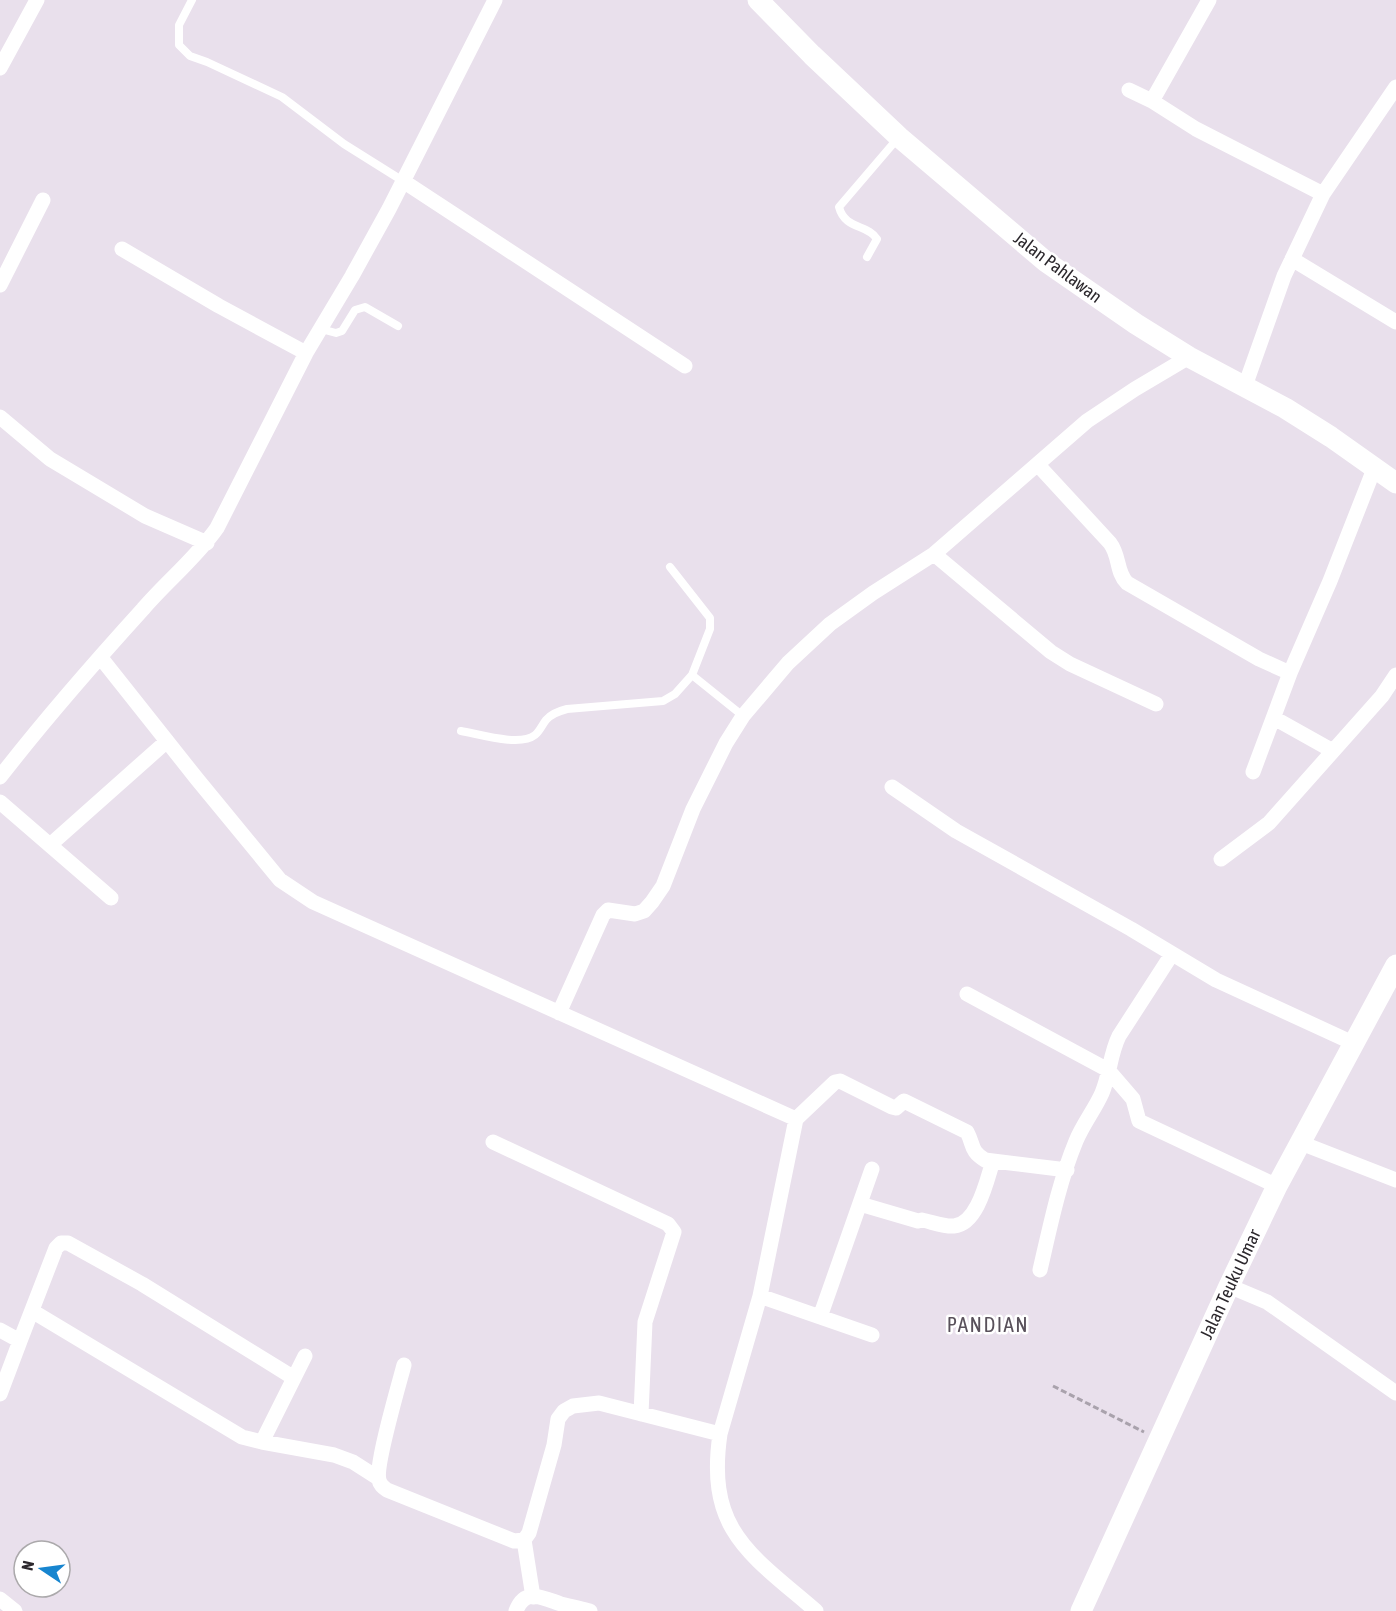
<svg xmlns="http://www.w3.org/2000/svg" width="1396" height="1611" font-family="'Asap Condensed',sans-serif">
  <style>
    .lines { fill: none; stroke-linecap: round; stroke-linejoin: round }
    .path { stroke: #a9a2ac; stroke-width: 3; stroke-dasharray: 6 3; stroke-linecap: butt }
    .lane { stroke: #fff; stroke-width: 8 }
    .street { stroke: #fff; stroke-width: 15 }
    .secondary { stroke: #fff; stroke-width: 21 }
    .labels { text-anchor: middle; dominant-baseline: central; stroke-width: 5; stroke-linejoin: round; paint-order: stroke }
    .street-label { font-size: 18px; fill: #2c282d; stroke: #fff }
    .quarter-label { font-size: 21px; letter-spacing: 1.5px; fill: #59515b; stroke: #fff }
  </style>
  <rect width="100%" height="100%" fill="#e9e0ec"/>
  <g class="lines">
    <path class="path" d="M1053,1386L1144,1432"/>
    <path class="lane" d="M192,0L179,25V45L190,56L207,62L282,97L344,144L403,181
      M867,257L877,239C868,224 845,230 839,207L898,138
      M321,329L336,333L342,331L355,310L365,307L398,326
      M670,567L710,618V629L692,675
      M461,731C479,734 520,747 535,735C540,731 542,725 546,720C551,714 559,711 567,709L663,701L675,694L692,675L743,716"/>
    <path class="street" d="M0,68L37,0
      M1129,90L1152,101L1196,129L1323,194
      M1152,101L1209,0
      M403,181L685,366
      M122,249L219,306L306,353
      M1292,259L1396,322
      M0,285L43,200
      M1245,386L1284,276L1323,194L1396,87
      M0,417L50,459L145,516L207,543
      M1038,465L1110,543C1120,556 1116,572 1127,583L1259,659L1290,673
      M934,554L1051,652L1070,664L1156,704
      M101,658L197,779L280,880L313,902L796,1119
      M1274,718L1333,751
      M1253,772L1290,673L1330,581L1374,469
      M0,777C45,719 94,663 143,609C167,581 196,558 217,528L306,353L352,276L389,209L495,0
      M892,787L956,831L1131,929L1216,980L1353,1043
      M0,802L111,898
      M50,845L167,741
      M1221,859L1269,823L1382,696L1396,675
      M967,994L1108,1070L1133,1099L1139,1121L1277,1186
      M559,1013L603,915L608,910L635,914L644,911L652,902L663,886L693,809L726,743L743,716L788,663L830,624L873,593L934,554L1087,421L1135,389L1189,357
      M493,1142L668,1224L674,1232L645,1322L641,1414
      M1301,1143L1396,1180
      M860,1204L918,1221L922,1220C932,1222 945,1227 954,1226C978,1224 987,1179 993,1161
      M1040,1270C1050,1227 1059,1182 1076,1141C1083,1124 1095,1109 1102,1093C1110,1074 1110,1054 1119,1036L1172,954
      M1229,1286L1267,1302L1396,1393
      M760,1296L872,1335
      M32,1311L242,1437L262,1442L305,1356
      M820,1317L872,1169
      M0,1330L20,1341L0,1394
      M20,1341L56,1248L61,1243H68L142,1284L294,1378
      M404,1365C399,1384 375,1466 379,1480C380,1485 383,1487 387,1490L514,1541L524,1540L529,1533L554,1445L558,1419L564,1411L573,1406L599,1403L720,1434
      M262,1442L334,1455L353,1462L378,1478
      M524,1540L533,1597
      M0,1599L15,1611
      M516,1611C525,1587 543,1598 561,1604C571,1606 581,1609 590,1611
      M816,1611C750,1554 706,1531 720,1434L760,1296L796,1119L835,1082L840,1081L892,1107L896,1108L904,1101L967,1132C974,1145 970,1151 985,1160L1067,1170"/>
    <path class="secondary" d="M758,0L812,55L899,137L1045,261L1136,324L1189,357L1285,408L1331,437L1396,483
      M1081,1611L1229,1286L1277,1186L1396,965"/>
  </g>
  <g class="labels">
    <g class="street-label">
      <text transform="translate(1058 267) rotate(37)">Jalan Pahlawan</text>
      <text transform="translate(1230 1284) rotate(-65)">Jalan Teuku Umar</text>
    </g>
    <g class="quarter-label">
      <text x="988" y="1324">PANDIAN</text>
    </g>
  </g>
  <g transform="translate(42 1569) rotate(283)"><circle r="28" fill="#ffffff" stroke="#aba9ab" stroke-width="1.5"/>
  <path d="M0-4.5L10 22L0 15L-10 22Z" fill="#1785cf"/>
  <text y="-9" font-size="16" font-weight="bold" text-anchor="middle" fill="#2c282d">N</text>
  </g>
</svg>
